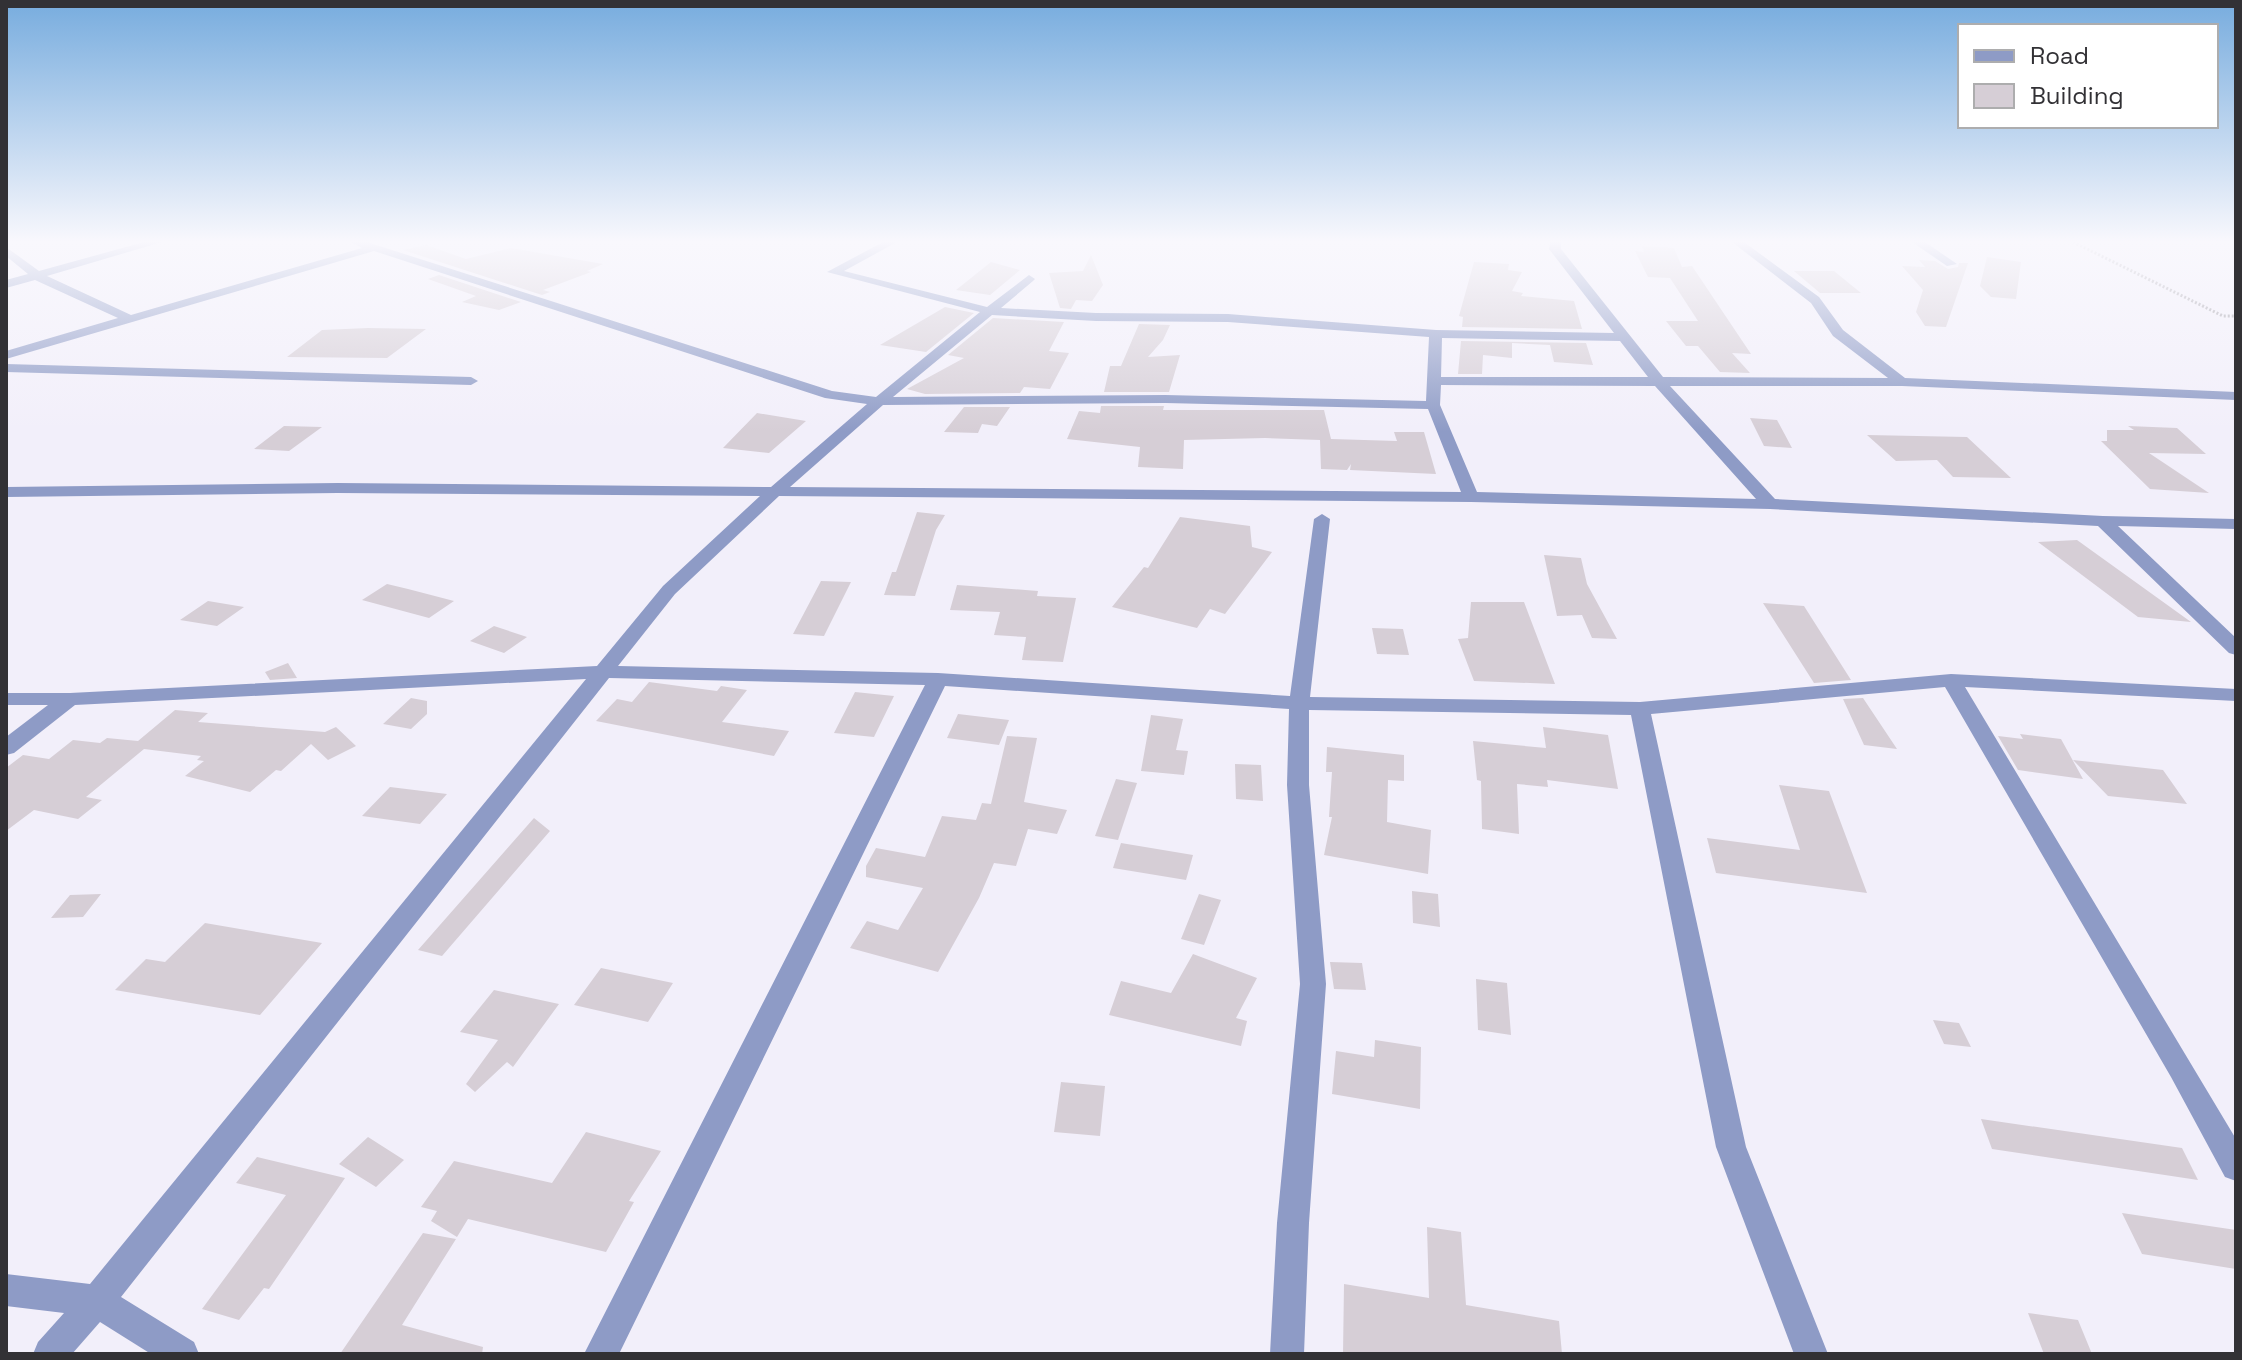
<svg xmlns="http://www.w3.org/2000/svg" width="2242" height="1360" font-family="'Space Grotesk',sans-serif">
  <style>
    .building { fill: #d6ced6 }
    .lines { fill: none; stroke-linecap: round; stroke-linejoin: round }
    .path { stroke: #9c9aa2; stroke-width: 3; stroke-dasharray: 2 2; stroke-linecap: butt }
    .street { fill: #8e9bc6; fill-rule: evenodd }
  </style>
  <rect width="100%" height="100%" fill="#f2effa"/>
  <path class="building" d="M426,245L466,259L511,248L603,264L587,271L591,272L543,290L550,292L542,295L403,250Z
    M1642,246L1674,248L1682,267L1692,266L1751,354L1732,353L1750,373L1720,372L1698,346H1686L1666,321H1698L1670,278L1648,277L1635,251L1644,252Z
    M1091,255L1103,285L1092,301L1076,300L1071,309L1060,308L1049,273L1083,271Z
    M1987,257L2021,262L2016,299L1991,297L1980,286Z
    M1919,260L1935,261L1948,269L1958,267L1959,263H1968L1946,327L1925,326L1916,312L1923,290L1902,266L1925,267Z
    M991,262L1020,270L990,295L956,290Z
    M1474,262L1509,264L1508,270L1522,272L1512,291L1523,293L1521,296L1574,301L1582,329L1462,327L1463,317L1459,316Z
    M1794,271H1834L1861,293H1820Z
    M439,275L521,302L499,310L462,302L476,296L428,279Z
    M945,307L974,313L926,352L880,345Z
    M993,318L1064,322L1049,351L1069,353L1050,389L1024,387L1020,393L925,394L907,389L964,358L948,355Z
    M1139,324L1170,325L1163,340L1148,357L1180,355L1169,392H1104L1110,366H1121Z
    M368,328L426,329L387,358L287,357L322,330Z
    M1461,341L1586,343L1593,365L1554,362L1550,345L1512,343V358L1483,355L1482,374H1458Z
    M1101,406H1164L1163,410H1324L1331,439L1397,441L1394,432H1424L1436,474L1350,470L1351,464L1347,470L1321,469L1320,440L1265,438L1184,440L1183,469L1138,467L1140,447L1067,439L1079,411L1100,413Z
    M964,407H1010L997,426L982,424L978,433L944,432Z
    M757,413L806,421L769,453L723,448Z
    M1750,418L1777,420L1792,448L1764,446Z
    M284,426L322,427L289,451L254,449Z
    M2128,426L2177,428L2206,454L2149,453L2209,493L2150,489L2101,441H2107V430H2134Z
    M1867,435L1967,437L2011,478L1953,477L1937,460L1896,461Z
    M917,512L945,515L936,530L915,596L884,595L892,572H896Z
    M1180,517L1250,526L1252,547L1272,552L1225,614L1210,609L1197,628L1112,607L1144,567L1148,568Z
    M2077,540L2191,622L2138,617L2038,542Z
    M1544,555L1581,558L1587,584L1617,639L1592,638L1582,615L1557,616Z
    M821,581L851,582L824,636L793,634Z
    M387,584L408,589L454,601L429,618L362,600Z
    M957,585L1038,591L1037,596L1076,598L1063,662L1022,660L1026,637L994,635L1000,612L950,610Z
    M208,601L244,607L217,626L180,620Z
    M1471,602H1524L1555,684L1474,681L1458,639L1468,638Z
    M1763,603L1804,606L1851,680L1814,683Z
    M494,626L527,637L504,653L470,641Z
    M1372,628L1403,629L1409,655L1377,654Z
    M288,663L297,678L270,680L265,672Z
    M649,682L717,691L721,686L747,690L722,722L789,731L774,756L596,721L617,699L632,702Z
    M855,692L894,696L874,737L834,733Z
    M411,698L427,701V714L411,729L383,724Z
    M1863,698L1897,749L1864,745L1843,699Z
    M175,710L208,713L198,722L325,732L336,727L356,746L328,760L311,744L281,771L276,770L250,792L185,776L204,761L197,760L201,756L144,749L86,797L102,800L78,819L34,810L6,831V768L23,755L49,759L73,740L100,743L107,738L138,741Z
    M958,714L1009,720L999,745L947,738Z
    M1151,715L1183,719L1176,750L1188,751L1184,775L1141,771Z
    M1543,727L1608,735L1618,789L1547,780L1548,787L1517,784L1519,834L1482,829L1481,781L1477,780L1473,741L1546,748Z
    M2020,734L2061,739L2083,779L2018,770L1998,736L2023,739Z
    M1007,736L1037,738L1024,802L1067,810L1057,834L1028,829L1016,866L994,863L979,898L938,972L850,948L867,921L898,930L923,888L866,877V866L876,848L925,857L942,816L976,820L982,803L991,804Z
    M1327,747L1404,755V781L1388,780L1387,822L1431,830L1428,874L1324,855L1332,817H1329L1332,772H1326Z
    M2073,760L2163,770L2187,804L2108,796Z
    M1235,764L1261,765L1263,801L1236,799Z
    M1116,779L1137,783L1118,840L1095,836Z
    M1779,785L1829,791L1867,893L1716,873L1707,838L1800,850Z
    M390,787L447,794L420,824L362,816Z
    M534,818L550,831L442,956L418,950Z
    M1121,843L1193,855L1186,880L1113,868Z
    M1412,891L1438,894L1440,927L1413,923Z
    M101,894L83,917L51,918L70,895Z
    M1199,894L1221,900L1204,945L1181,939Z
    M205,923L322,943L260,1015L115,990L146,959L165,962Z
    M1193,954L1257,978L1236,1018L1247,1021L1241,1046L1109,1015L1121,981L1171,993Z
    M1330,962L1362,963L1366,990L1334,989Z
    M601,968L673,983L648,1022L574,1005Z
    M1476,979L1507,983L1511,1035L1478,1030Z
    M494,990L559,1004L513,1067L507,1062L475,1092L466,1084L498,1040L460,1032Z
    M1933,1020L1959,1023L1971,1047L1944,1044Z
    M1375,1040L1421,1047L1420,1109L1332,1094L1336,1051L1374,1057Z
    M1061,1082L1105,1086L1100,1136L1054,1132Z
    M1981,1119L2182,1148L2198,1180L1992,1149Z
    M586,1132L661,1151L629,1201L634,1202L606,1252L468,1219L457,1237L431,1221L437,1211L421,1207L454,1161L552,1183Z
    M368,1137L404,1160L376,1187L339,1164Z
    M257,1157L345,1178L269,1289L264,1288L239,1320L202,1309L286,1195L236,1183Z
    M2122,1213L2236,1230V1269L2142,1254Z
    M1427,1227L1461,1232L1466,1305L1559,1321L1562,1354H1343L1344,1284L1429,1298Z
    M423,1233L456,1239L402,1325L483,1347L482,1354H340Z
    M2028,1313L2078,1320L2092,1354H2044Z"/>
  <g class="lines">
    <path class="path" d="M2073,242L2223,316H2236"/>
    <path class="street" d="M144,242H162L47,276L131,315L362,248L351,242H367L832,391L876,397L980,312L827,272L883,242H897L844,271L987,307L1029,275L1035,279L1033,281L1001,308L1096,313L1228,314L1436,330L1614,333L1549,249L1550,242H1561V249L1663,377L1888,378L1833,336L1811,303L1732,242H1744L1819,297L1843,330L1905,378L2236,392V400L1902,386H1670L1775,499L2103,516L2236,519V529L2118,526L2236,638V655L2229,653L2098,526L1770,509L1471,502L779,496L675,594L618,666L938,673L1290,696L1314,519L1322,514L1330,519L1310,697L1640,702L1951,674L2236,689V701L1965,687L2236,1139V1181L2225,1177L2171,1077L1945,687L1651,714L1746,1147L1828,1354H1794L1716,1147L1631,715L1309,710V785L1326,984L1309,1223L1304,1354H1270L1277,1223L1300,984L1287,785L1289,709L945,686L619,1354H584L925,685L609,678L121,1297L194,1342L199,1354H151L100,1322L72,1354H33L38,1342L64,1313L6,1306V1274L90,1284L586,679L75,705L14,753L6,755V737L48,705H6V693H70L597,666L663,586L760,496L338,493L6,497V487L338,483L771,487L867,404L825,398L374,251L6,359V351L118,318L35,280L6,288V280L28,274L6,256V247L39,271ZM992,315L1096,321L1228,322L1429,337L1426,401L1165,395L893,397ZM1442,338L1620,341L1648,377H1441ZM1441,385L1655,386L1756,499L1477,492L1440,405ZM1165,403L1428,409L1461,492L790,487L883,405Z
      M1912,242H1925L1957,264L1947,266Z
      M6,364L471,377L478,381L471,385L6,372Z"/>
  </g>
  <linearGradient id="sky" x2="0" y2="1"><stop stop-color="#77acde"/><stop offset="0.56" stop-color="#f9f8fd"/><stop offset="1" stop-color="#f9f8fd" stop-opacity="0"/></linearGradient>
  <rect width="2242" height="432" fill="url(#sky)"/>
  <rect width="2242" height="1360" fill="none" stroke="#323135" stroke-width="16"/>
  <rect x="1958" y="24" width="260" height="104" fill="#ffffff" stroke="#adadae" stroke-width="2"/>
  <rect x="1974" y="50" width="40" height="12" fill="#8e9bc6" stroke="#adadae" stroke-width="2"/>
  <text x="2030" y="64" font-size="24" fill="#323135">Road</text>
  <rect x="1974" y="84" width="40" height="24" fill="#d6ced6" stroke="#adadae" stroke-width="2"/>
  <text x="2030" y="104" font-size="24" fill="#323135">Building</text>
</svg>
